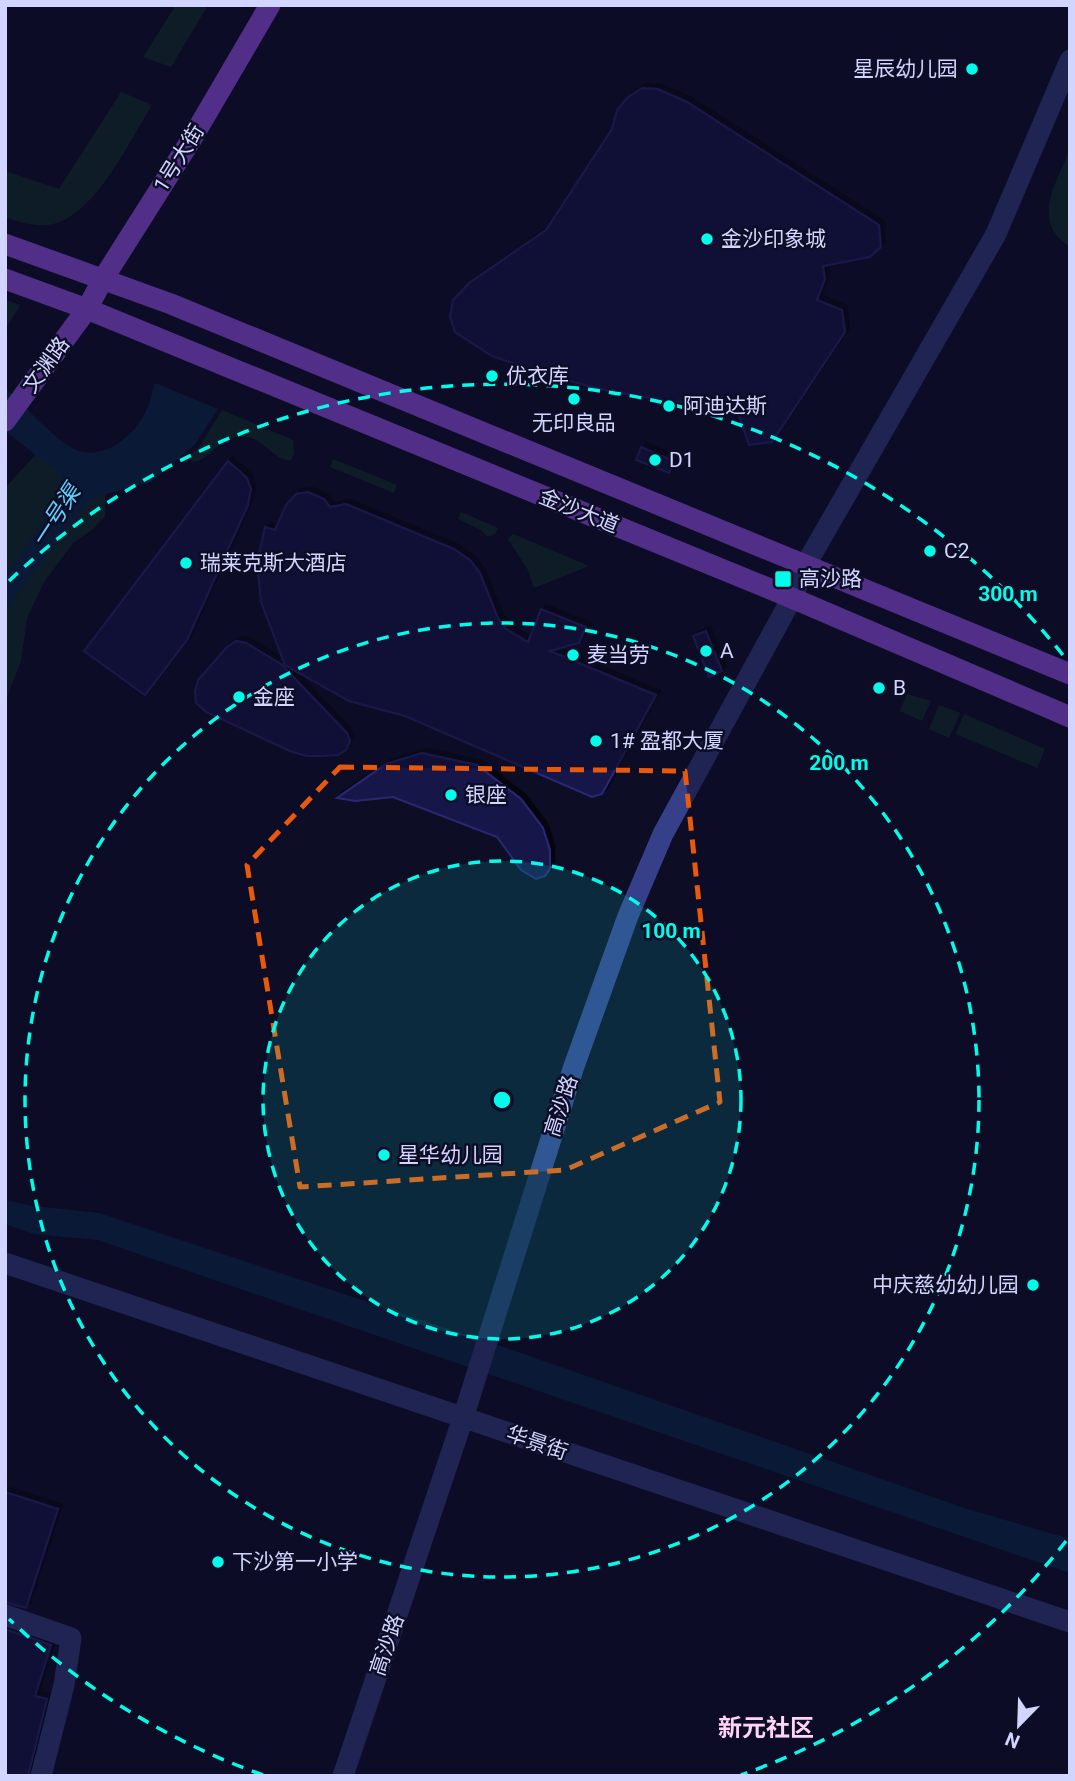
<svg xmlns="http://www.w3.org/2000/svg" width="1075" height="1781" font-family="Roboto,'Noto Sans SC',sans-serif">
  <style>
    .green { fill: #103029 }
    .water { fill: #082b49 }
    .building { fill: #191848; stroke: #2a2875; stroke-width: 2; filter: url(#shadow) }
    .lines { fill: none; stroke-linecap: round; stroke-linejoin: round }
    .minor { stroke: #354088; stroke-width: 21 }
    .major { stroke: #a459ff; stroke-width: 21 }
    .marked { fill: none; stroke: #e8590c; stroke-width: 5; stroke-dasharray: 14 9; stroke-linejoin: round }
    .ring { fill: none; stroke: #00fdea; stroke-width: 3.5; stroke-dasharray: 12 9 }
    .poi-dot { fill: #00fdea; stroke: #0d0d26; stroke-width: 2.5 }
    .labels { text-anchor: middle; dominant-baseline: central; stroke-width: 5; stroke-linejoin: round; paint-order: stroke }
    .poi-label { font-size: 21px; fill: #d2d5ff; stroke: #0d0d26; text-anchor: start }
    .street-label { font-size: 21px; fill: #d2d5ff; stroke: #0d0d26 }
    .water-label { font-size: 23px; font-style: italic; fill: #60d1ff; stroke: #0d0d26 }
    .quarter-label { font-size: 24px; font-weight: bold; fill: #ffd4f7; stroke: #0d0d26 }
    .centre { fill: #00fdea; stroke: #0d0d26; stroke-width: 3.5 }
    .ring-label { font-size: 21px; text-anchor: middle; font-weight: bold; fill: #00fdea; stroke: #0d0d26; stroke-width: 5; stroke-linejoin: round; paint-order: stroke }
  </style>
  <defs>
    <filter id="shadow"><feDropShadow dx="4.5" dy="-4.5" stdDeviation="0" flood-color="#0009"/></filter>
  </defs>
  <rect width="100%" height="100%" fill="#0d0d26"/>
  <path class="green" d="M176,5H208L171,67L143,57Z
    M121,92L152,105C130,140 95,215 53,224C37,228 20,222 5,217V171L59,189Z
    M1070,149V247C1030,221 1056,185 1070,149Z
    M5,300L20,305L5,330Z
    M222,410L293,440L294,453L291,460C276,462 264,440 248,437C219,433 214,458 194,462L187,457L198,449Z
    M36,454L63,475L52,508L16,563L5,575V488Z
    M333,459L397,485L394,493L330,467Z
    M105,494V516L93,529L73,543L44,582L27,618L21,661L5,702V610L91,497Z
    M461,512L498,528L495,534L488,537L481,530L458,519Z
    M513,534L589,566L534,588L528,570L508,539Z
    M907,694L931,701L922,721L900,711Z
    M939,705L960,713L949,738L929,729Z
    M964,714L1045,749L1037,768L956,734Z"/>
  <path class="water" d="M155,383L218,409L195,444L151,482L91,498L5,610V575L16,563L52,508L63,476L5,431V388C22,403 56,441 74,449C103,463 137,434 147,409C151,401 152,391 155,383Z
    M5,1200L32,1206L99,1213L512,1350L967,1509L1070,1539V1573L98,1240L34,1234L5,1224Z"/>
  <path class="building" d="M642,88L658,89L687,102L879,225L881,247L870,257L823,266L825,279L817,300L842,310L845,332L772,442L749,445L735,405L669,401L609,391L550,376L492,356L455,332L450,317L453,300L469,283L546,230L612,129L617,110L627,98Z
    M641,447L674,461L669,473L636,460Z
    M228,461L247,478L251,489L248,505L187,640L145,695L84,651Z
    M308,492L324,499L330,507L346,504L454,549L470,560L480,573L498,618L506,629L528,642L541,609L586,627L579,643L550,651L656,695L602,794L592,797L405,716L349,701L285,665L261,602L257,562L265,527L275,530L286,505L296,494Z
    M706,631L722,671L709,677L693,636Z
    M236,641L246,643L281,664L347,733L350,741L346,750L338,755L322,756H307L292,752L206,712L196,703L195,691L198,680L227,647Z
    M422,753L477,765L521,799L543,828L550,850V869L545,876L536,879L521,870L497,837L393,797L355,801L337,798L386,764Z
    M5,1492L58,1509L26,1608L5,1602Z
    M5,1629L51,1645L35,1696L47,1699L28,1776H5Z"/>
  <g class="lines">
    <path class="minor" d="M5,1263L1070,1622
      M5,1615L71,1638L64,1685L41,1776
      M343,1776L463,1418L573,1069L628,916L663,834L792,598L805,566L996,234L1070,60"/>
    <path class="major" d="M5,244L171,304L1070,674
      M5,279L87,309L792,598L1070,717
      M5,421L87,309L103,279L191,140L270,5"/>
  </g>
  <path d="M0 0H1075V1781H0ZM340,767L685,771L720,1102L565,1170L300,1187L247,865Z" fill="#0d0d26" fill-opacity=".55" fill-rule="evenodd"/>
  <path class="marked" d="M340,767L685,771L720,1102L565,1170L300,1187L247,865Z"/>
  <circle cx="502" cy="1100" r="239" fill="#00fdea" fill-opacity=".12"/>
  <g class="ring">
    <circle cx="502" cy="1100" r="239"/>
    <circle cx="502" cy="1100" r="477"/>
    <path d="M1066 1541A716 716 0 0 1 741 1775M263 1775A716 716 0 0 1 9 1619M9 581A716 716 0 0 1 1066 659"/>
  </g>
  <g class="poi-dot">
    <circle cx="972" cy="69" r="7"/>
    <circle cx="707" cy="239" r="7"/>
    <circle cx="492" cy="376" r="7"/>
    <circle cx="574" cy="399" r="7"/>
    <circle cx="669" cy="406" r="7"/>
    <circle cx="655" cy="460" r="7"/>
    <circle cx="930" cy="551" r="7"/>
    <circle cx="186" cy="563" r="7"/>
    <rect x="774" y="570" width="18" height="18" rx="3.5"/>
    <circle cx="706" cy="651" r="7"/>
    <circle cx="573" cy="655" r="7"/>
    <circle cx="879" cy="688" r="7"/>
    <circle cx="239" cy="697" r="7"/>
    <circle cx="596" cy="741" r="7"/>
    <circle cx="451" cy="795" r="7"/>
    <circle cx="384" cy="1155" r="7"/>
    <circle cx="1033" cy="1285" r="7"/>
    <circle cx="218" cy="1562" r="7"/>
  </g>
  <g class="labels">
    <g class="poi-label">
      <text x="958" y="69" text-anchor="end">星辰幼儿园</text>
      <text x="721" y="239">金沙印象城</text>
      <text x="506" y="376">优衣库</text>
      <text x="683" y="406">阿迪达斯</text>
      <text x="574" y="423" text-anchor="middle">无印良品</text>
      <text x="669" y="460">D1</text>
      <text x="944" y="551">C2</text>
      <text x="200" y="563">瑞莱克斯大酒店</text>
      <text x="799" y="579">高沙路</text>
      <text x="720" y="651">A</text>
      <text x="587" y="655">麦当劳</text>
      <text x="893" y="688">B</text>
      <text x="253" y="697">金座</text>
      <text x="610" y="741">1# 盈都大厦</text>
      <text x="465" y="795">银座</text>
      <text x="398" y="1155">星华幼儿园</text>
      <text x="1019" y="1285" text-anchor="end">中庆慈幼幼儿园</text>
      <text x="232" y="1562">下沙第一小学</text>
    </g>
    <g class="street-label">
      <text transform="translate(179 158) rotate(-58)">1号大街</text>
      <text transform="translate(46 365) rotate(-54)">文渊路</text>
      <text transform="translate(579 511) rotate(22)">金沙大道</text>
      <text transform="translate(561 1106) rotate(-72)">高沙路</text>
      <text transform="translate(537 1443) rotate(19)">华景街</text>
      <text transform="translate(387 1645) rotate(-71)">高沙路</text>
    </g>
    <g class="water-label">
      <text transform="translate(56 516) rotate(-57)">一号渠</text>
    </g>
    <g class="quarter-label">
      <text x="766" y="1728">新元社区</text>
    </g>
  </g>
  <circle cx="502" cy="1100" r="10" class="centre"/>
  <g class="ring-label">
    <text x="1008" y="601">300 m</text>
    <text x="839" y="770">200 m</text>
    <text x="671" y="938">100 m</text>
  </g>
  <rect width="1075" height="1781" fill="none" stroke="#d2d5ff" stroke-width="14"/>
  <g transform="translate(1019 1725) rotate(203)" stroke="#0d0d26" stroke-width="5" paint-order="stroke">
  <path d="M0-5L12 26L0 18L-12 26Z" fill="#d2d5ff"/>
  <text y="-10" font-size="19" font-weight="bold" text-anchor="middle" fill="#d2d5ff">N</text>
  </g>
</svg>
